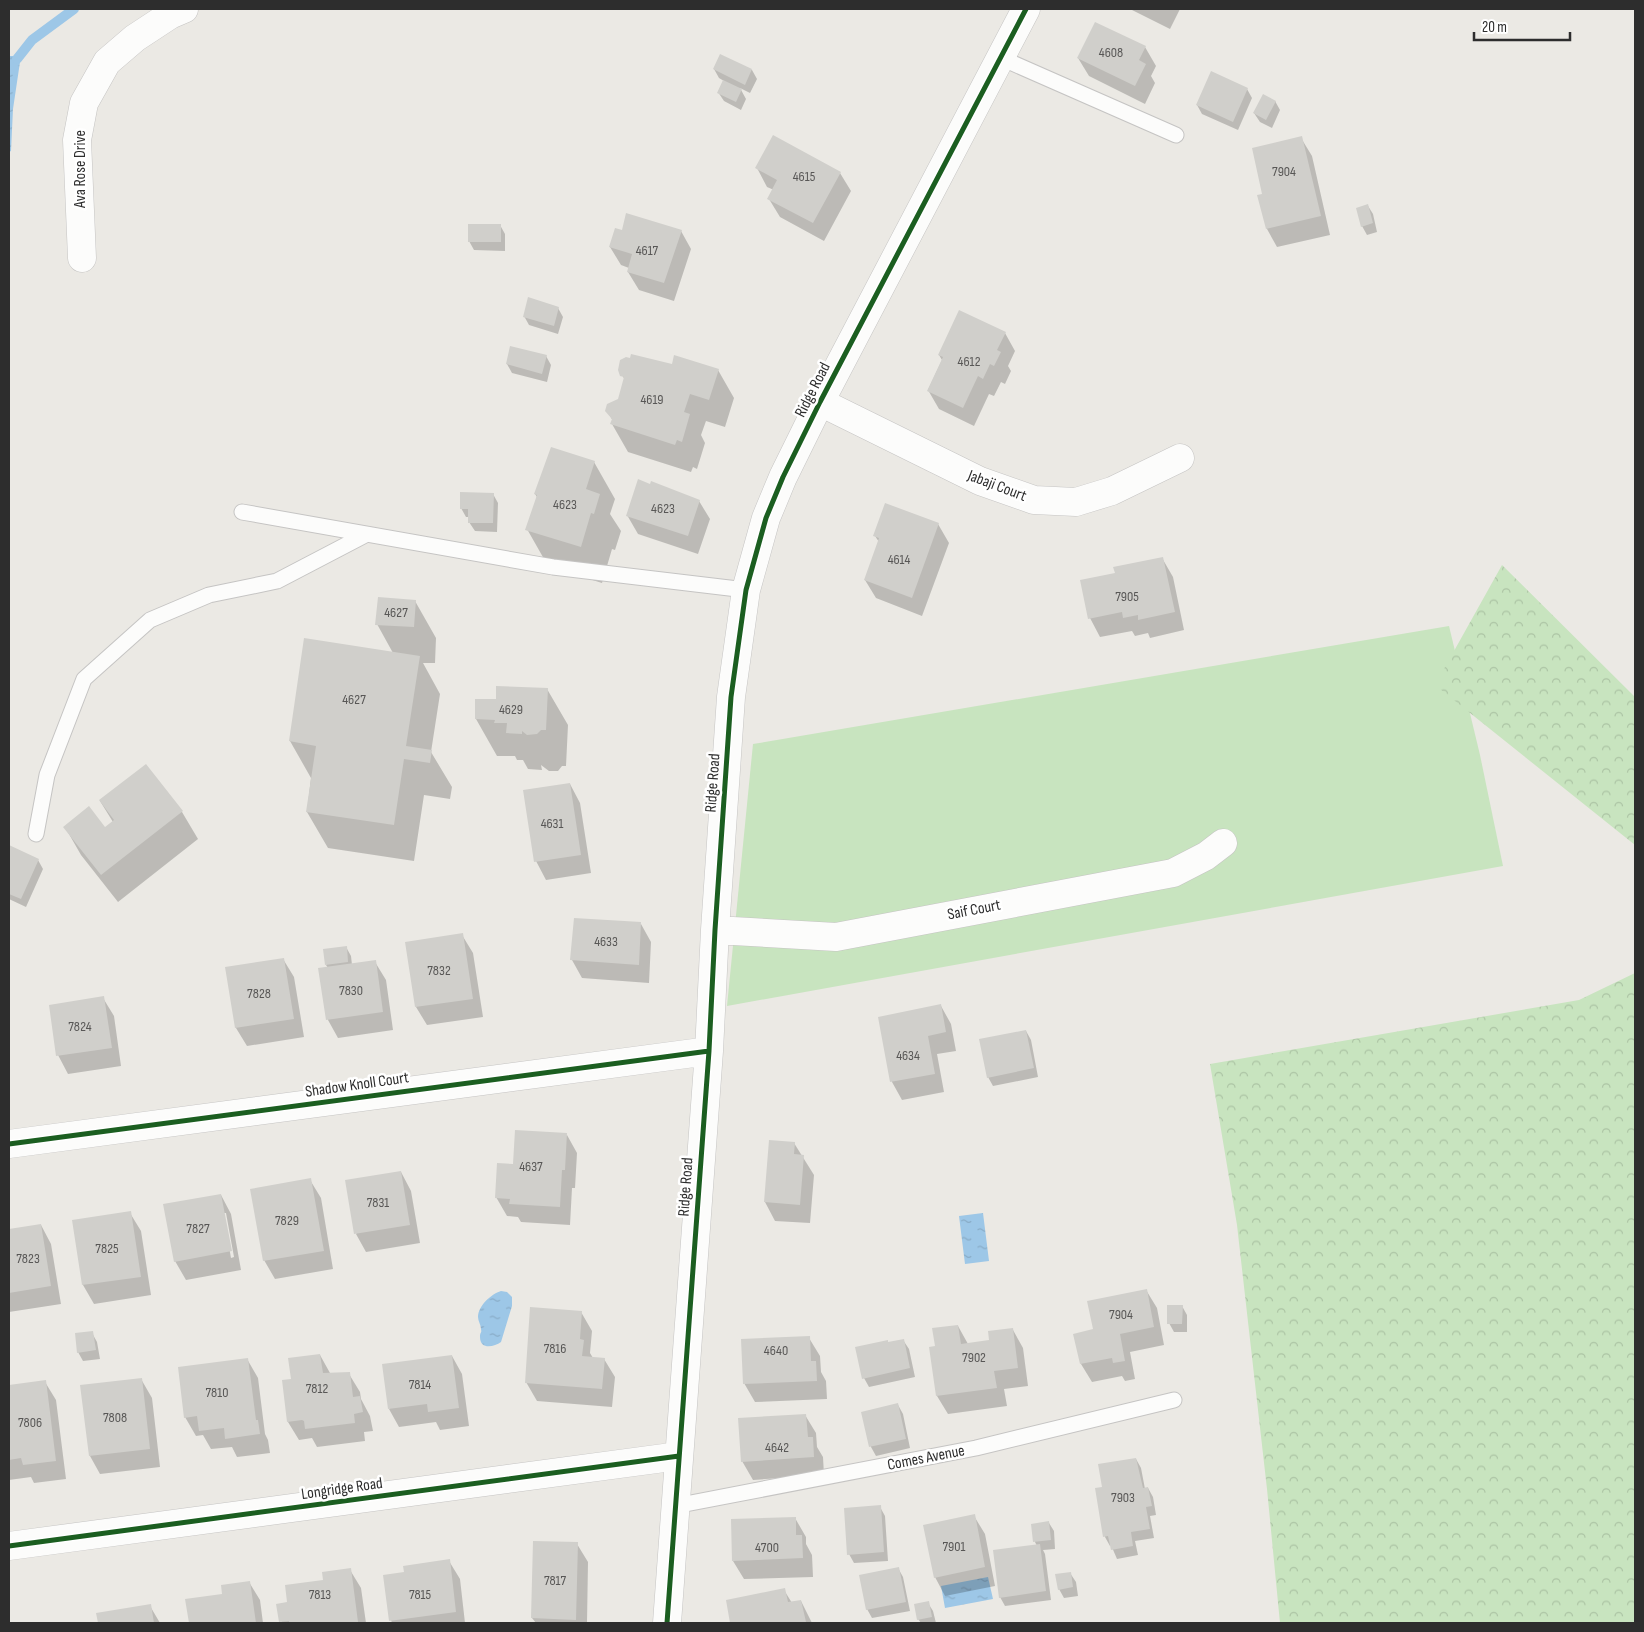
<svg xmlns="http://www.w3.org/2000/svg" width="1644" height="1632" font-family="'Sofia Sans Condensed',sans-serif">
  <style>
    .grass { fill: #c8e4bf }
    .forest { fill: url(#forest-crowns) }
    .water { fill: url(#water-ripples) }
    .shadow { fill: #0003; fill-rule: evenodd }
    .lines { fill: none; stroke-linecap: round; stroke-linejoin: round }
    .stream { stroke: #9dc7e7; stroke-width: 10 }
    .building { fill: #d0cfcb }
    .lane-casing { stroke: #c5c4c3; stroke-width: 17 }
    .street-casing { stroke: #c5c4c3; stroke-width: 29 }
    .lane { stroke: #fcfcfb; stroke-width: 15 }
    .street { stroke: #fcfcfb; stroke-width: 28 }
    .cycleway-casing { stroke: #fff; stroke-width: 8 }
    .cycleway { stroke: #1b5e20; stroke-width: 5 }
    .labels { text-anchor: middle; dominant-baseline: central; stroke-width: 5; stroke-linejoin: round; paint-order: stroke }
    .number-label { font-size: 14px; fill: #585756 }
    .street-label { font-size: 16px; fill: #2d2d2d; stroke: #fff }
  </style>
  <defs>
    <pattern id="forest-crowns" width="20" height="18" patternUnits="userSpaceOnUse" patternTransform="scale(1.25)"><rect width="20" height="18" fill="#c8e4bf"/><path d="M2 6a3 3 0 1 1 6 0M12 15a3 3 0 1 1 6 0" fill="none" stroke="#acc4a4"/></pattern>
    <pattern id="water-ripples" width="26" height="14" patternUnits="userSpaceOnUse" patternTransform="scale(1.25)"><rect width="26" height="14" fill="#9dc7e7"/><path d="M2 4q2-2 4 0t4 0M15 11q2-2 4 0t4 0" fill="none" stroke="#88abc6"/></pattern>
  </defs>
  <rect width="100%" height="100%" fill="#ebe9e4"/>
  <path class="grass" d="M1449,626L1480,755L1503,866L727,1006L753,744Z"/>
  <path class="forest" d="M1502,565L1635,697V845L1435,685Z
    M1635,973V1623H1280L1267,1489L1237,1225L1210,1064L1579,1000Z"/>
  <path class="water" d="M9,56H15L20,62L13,109L11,151L9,152Z
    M983,1213L989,1261L965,1264L959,1216Z
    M501,1291L507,1292L512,1297V1306L501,1342C494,1347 480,1350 480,1337C480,1331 482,1334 481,1329C481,1325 478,1321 478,1317C478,1306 491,1294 501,1291Z
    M988,1577L993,1599L945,1608L941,1586Z"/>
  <path class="shadow" d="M1130,9H1180L1170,29Z
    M1145,47L1156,66L1151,76L1155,83L1145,104L1089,76L1078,58Z
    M714,69L752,70L757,79L750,93L740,88L746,99L741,110L724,101L718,92L724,81L719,78Z
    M1247,89L1252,98L1238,130L1202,114L1197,105Z
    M1275,101L1280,110L1272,128L1260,122L1254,113Z
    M1301,138L1312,156L1330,235L1277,247L1267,229L1259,196L1264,195Z
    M757,168L840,173L851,191L824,241L780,217L769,199L774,190L767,187Z
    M1368,206L1373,214L1377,232L1367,235L1362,226Z
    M500,225L505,234V251L474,250L469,241Z
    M622,231H681L691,249L674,301L639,290L628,272L629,268L621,265L610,247Z
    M558,308L563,317L558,334L529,325L524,316Z
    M1005,333L1015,351L1008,366L1011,371L1005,384L1001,382L994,396L989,394L974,426L939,409L928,390L942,360L939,355Z
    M546,356L551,365L547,382L512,373L507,364Z
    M672,365L718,370L734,398L725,427L706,421L701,435L705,443L697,469L693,467L691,472L628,452L612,424L613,421L607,411L619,400L625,380L622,375Z
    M594,462L615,499L610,514L621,531L615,550L612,549L602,583L548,566L527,529L537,497L535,494Z
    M493,494L498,503L497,532L475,531L469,522L470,517H466L461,508Z
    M699,501L710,519L698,554L638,534L627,515Z
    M938,524L949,543L922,616L876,598L865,580L879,542L875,536Z
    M1162,558L1173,577L1184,630L1150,638L1148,633L1135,636L1132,631L1100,637L1090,618L1116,574Z
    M415,601L436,638L435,663H423L440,694L431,752L452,787L450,799L424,795L414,861L328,848L307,812L311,778L290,741L393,653L377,624Z
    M547,689L568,725L566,766H562L558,771H549L541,765L542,770L528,769L523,760H517L515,756H497L476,719V700H497Z
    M570,784L580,803L591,873L546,880L536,861Z
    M100,801L182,812L198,839L118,902L81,855L65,827L105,829L113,822Z
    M9,847L38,860L43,869L26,907L9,899Z
    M641,924L651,942L649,983L582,978L572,960Z
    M462,935L473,953L483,1017L427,1025L416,1007Z
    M346,947L351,956L352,965L375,962L386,980L393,1030L338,1038L328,1020V968L326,965Z
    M283,959L294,977L304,1037L247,1046L236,1028L226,968Z
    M103,998L114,1016L121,1066L68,1074L58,1055Z
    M941,1006L951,1024L956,1051L937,1054L944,1092L902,1100L892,1082L879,1018Z
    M1026,1031L1031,1040L1038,1077L993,1086L988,1077Z
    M567,1135L577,1153L575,1188H572L570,1225L521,1222L518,1217L507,1216L496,1197L514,1165Z
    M770,1141L794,1143L814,1175L810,1223L775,1221L765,1202Z
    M401,1172L411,1191L420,1243L366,1252L356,1234Z
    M310,1180L321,1198L333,1269L275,1279L264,1260Z
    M221,1195L231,1214L241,1270L186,1280L175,1261ZM223,1213H226L234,1257L231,1258Z
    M130,1213L141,1231L151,1295L94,1304L83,1285L74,1221Z
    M41,1225L51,1244L61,1304L9,1312V1230Z
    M1146,1290L1157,1308L1164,1345L1130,1352L1135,1379L1125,1381L1122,1376L1092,1382L1081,1364L1094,1330Z
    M1182,1306L1187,1315V1332H1174L1169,1323Z
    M581,1312L592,1331L590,1353L593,1358L604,1359L615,1377L612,1407L537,1401L526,1382Z
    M958,1326L968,1344L991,1341L1013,1330L1023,1348L1028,1386L1004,1389L1007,1406L948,1414L937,1396V1347Z
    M92,1333L97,1342L100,1359L83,1361L78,1352Z
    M809,1338L820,1356L821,1372L826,1381L827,1399L755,1402L744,1383Z
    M903,1340L909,1349L915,1377L869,1387L864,1378L889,1344Z
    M320,1355L330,1373L349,1374L360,1392L361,1399L370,1416L373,1431L364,1432L365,1441L317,1447L312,1438L299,1440L288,1422Z
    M452,1356L462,1374L469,1426L440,1430L436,1422L399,1427L389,1409Z
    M247,1359L258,1378L265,1434L268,1440L270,1453L237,1457L232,1447L211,1449L203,1435L196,1436L185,1417Z
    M141,1379L152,1398L160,1467L100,1474L90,1456Z
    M45,1382L56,1400L66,1479L34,1483L31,1477L9,1480V1386Z
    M898,1405L903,1414L910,1448L876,1456L871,1447L863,1413Z
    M805,1415L816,1433L817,1447L823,1457L824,1475L753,1480L742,1461Z
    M1136,1459L1141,1468L1145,1489L1148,1488L1153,1497L1156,1515L1150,1516L1154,1538L1135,1541L1138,1555L1117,1559L1111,1545L1110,1546L1105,1537L1096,1489L1103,1488Z
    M880,1507L885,1516L888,1561L854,1563L849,1554Z
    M974,1516L985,1534L995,1586L945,1596L935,1577Z
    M795,1518L806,1537V1544L812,1555L813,1577L744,1579L733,1561Z
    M1049,1523L1054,1531L1055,1549L1043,1550L1045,1554L1051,1600L1005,1606L1000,1597L1037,1546L1035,1542L1032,1525Z
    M577,1544L588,1562L587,1623H536L532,1618Z
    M449,1561L460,1579L465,1623H392L391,1620L405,1573Z
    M898,1568L903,1577L910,1611L872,1618L867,1609Z
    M350,1570L361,1588L366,1623H281L289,1603L324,1581Z
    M1070,1573L1076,1582L1078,1596L1064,1598L1059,1589Z
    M249,1582L260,1600L263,1623H190L187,1600L223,1595Z
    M784,1590L792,1603L801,1601L812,1623H732L727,1601Z
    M928,1603L933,1611L936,1623H921L918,1619Z
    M150,1606L160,1623H99L97,1614Z"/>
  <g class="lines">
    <path class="stream" d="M17,59L32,40L74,9"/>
  </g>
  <path class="building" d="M1095,22L1146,46L1139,60L1146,64L1135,86L1077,58Z
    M720,54L752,69L745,85L713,69Z
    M1211,71L1248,88L1233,122L1196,105Z
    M723,80L742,89L736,102L717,93Z
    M1263,94L1276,101L1266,120L1253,113Z
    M773,135L841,172L813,223L767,199L777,180L755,168Z
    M1302,136L1321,216L1266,229L1257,195L1262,194L1252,148Z
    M1368,204L1373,223L1361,227L1356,208Z
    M626,213L682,230L664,283L627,272L632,254L609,247L615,228L622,230Z
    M468,224H501V242H468Z
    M528,297L559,307L554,326L523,317Z
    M959,310L1006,332L997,350L1001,352L994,366L990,364L983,379L978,376L963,408L927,391L943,357L938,355Z
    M510,346L547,355L542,374L506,364Z
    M631,354L672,364L674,355L719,369L709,400L690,394L684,412L690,414L682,442L677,440L675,445L610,424L612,419L605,411L607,404L618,399L624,377L620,376L618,370L620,360L626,357L630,358Z
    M551,447L595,461L586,489L600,494L594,514L591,513L581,547L525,530L537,495L534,494Z
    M638,479L650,484L651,481L700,500L688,536L626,516Z
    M460,492L494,493L493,523H468V509H460Z
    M885,503L939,523L912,598L864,580L879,538L873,536Z
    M1163,557L1175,612L1138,620V615L1123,618L1122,612L1088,619L1080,580L1115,573L1113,567Z
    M378,597L416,600L414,627L375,625Z
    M304,638L420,656L406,746L432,750L430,763L404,759L394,825L306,812L316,746L289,741Z
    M496,686L548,688L546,730H541L537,734L527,735L522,731V734L506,733L507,723H494L495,720L475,719V699H496Z
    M146,764L183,811L101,875L63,827L89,806L105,827L114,820L99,800Z
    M570,783L581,855L534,862L523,790Z
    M9,845L39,859L21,899L9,894Z
    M574,918L641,922L639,965L570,960Z
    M463,933L473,999L415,1007L405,942Z
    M347,946L348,962L325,965L323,949Z
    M284,958L294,1019L235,1028L225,967Z
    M376,960L383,1012L326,1020L318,968Z
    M104,996L112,1048L56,1056L49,1005Z
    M941,1004L946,1032L928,1036L935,1074L890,1082L878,1017Z
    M1026,1030L1034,1068L987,1078L979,1039Z
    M515,1130L567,1133L565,1170H562L560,1207L509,1204L510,1199L495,1198L497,1163L513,1164Z
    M769,1140L795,1142L794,1154L804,1155L800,1205L764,1202Z
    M401,1171L410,1225L354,1234L345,1180Z
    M311,1178L324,1251L263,1261L250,1189Z
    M221,1194L232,1251L174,1262L163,1204Z
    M131,1211L141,1277L82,1285L72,1220Z
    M41,1224L51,1286L9,1293V1229Z
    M1147,1289L1154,1327L1120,1334L1125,1361L1113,1363L1112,1358L1080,1364L1073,1334L1093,1329L1087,1301Z
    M1167,1305H1183L1182,1324H1167Z
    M530,1307L582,1311L580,1339L584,1340L582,1356L605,1358L602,1389L525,1383Z
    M958,1325L961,1344L989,1340L988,1331L1013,1328L1018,1368L994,1371L997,1388L936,1396L929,1347L935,1346L932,1328Z
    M93,1331L96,1350L77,1353L75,1333Z
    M810,1336L811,1361H816L817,1381L743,1384L741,1339Z
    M904,1339L910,1368L862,1379L855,1347L888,1340V1342Z
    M320,1354L323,1373L350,1372L353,1397L360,1396L363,1412L354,1414L355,1423L305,1429L304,1421L302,1420L287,1422L282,1380L291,1379L288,1358Z
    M452,1355L459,1408L428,1412L427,1404L388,1409L382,1364Z
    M248,1358L256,1420H258L260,1434L225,1439L224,1428L199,1431L197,1416L184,1418L178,1367Z
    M142,1378L150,1449L89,1456L80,1385Z
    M46,1380L56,1461L23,1465L21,1458L9,1460V1385Z
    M898,1403L906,1439L869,1447L861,1412Z
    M806,1414L808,1437H813L814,1457L741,1462L738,1418Z
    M1136,1458L1143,1488L1148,1487L1152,1506L1146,1507L1150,1529L1131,1532L1133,1546L1111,1550L1108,1536L1103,1537L1095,1488L1102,1487L1098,1464Z
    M881,1505L884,1552L847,1555L844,1508Z
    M975,1514L985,1567L934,1578L923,1525Z
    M796,1517V1535H802L803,1558L732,1561L731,1519Z
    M1049,1521L1051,1540L1033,1542L1031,1524Z
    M533,1541L578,1542L576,1620L531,1618Z
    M1040,1544L1046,1591L999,1598L993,1550Z
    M450,1559L456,1612L389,1621L383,1575L404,1572L403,1566Z
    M899,1567L906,1602L866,1610L859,1575Z
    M351,1568L358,1622L289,1623V1621L279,1622L276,1604L287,1602L285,1585L323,1580L322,1572Z
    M1071,1572L1073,1587L1058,1590L1055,1574Z
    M250,1581L256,1623H189L185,1599L222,1594L221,1585Z
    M785,1588L788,1602L801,1600L806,1622L799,1623H730L726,1600Z
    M929,1601L932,1617L917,1620L914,1604Z
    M151,1604L154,1623H98L96,1613Z"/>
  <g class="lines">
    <defs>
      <path id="lane" d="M1001,58L1176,135
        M242,512L553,567L746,590
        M36,834L47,775L84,679L150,620L209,595L277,581L367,534
        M675,1506L976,1448L1174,1400"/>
      <path id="street" d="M82,258L77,140L84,103L107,62L135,38L170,15L184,9
        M820,402L980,481L1034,500L1076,502L1112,491L1180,458
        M715,930L836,937L1173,873L1206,856L1223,843
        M9,1144L709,1051
        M9,1546L679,1456
        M667,1623L709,1051L715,930L731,697L746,590L766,518L783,477L820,402L1026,9"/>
    </defs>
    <use href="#lane" class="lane-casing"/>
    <use href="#street" class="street-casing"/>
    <use href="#lane" class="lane"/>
    <use href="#street" class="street"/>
    <defs>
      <path id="cycleway" d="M9,1144L709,1051
        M9,1546L679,1456
        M667,1623L709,1051L715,930L731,697L746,590L766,518L783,477L820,402L1026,9"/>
    </defs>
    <use href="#cycleway" class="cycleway-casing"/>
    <use href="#cycleway" class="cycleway"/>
  </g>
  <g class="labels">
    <g class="number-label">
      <text x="1111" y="52">4608</text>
      <text x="1284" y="171">7904</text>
      <text x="804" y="176">4615</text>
      <text x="647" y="250">4617</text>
      <text x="969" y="361">4612</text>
      <text x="652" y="399">4619</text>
      <text x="565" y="504">4623</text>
      <text x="663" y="508">4623</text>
      <text x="899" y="559">4614</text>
      <text x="1127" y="596">7905</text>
      <text x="396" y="612">4627</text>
      <text x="354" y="699">4627</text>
      <text x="511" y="709">4629</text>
      <text x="552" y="823">4631</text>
      <text x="606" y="941">4633</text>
      <text x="439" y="970">7832</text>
      <text x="351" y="990">7830</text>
      <text x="259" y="993">7828</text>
      <text x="80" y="1026">7824</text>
      <text x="908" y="1055">4634</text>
      <text x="531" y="1166">4637</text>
      <text x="378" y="1202">7831</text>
      <text x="287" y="1220">7829</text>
      <text x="198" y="1228">7827</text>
      <text x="107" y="1248">7825</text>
      <text x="28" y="1258">7823</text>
      <text x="1121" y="1314">7904</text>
      <text x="555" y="1348">7816</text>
      <text x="776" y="1350">4640</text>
      <text x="974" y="1357">7902</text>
      <text x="420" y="1384">7814</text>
      <text x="317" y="1388">7812</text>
      <text x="217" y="1392">7810</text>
      <text x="115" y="1417">7808</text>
      <text x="30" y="1422">7806</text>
      <text x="777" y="1447">4642</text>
      <text x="1123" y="1497">7903</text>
      <text x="954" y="1546">7901</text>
      <text x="767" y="1547">4700</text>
      <text x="555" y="1580">7817</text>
      <text x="320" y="1594">7813</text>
      <text x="420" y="1594">7815</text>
    </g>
    <g class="street-label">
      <text transform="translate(80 169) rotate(-90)">Ava Rose Drive</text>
      <text transform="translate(813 390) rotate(-63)">Ridge Road</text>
      <text transform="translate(997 486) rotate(21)">Jabaji Court</text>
      <text transform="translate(713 783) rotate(-86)">Ridge Road</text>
      <text transform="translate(974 910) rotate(-11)">Saif Court</text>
      <text transform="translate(357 1085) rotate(-8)">Shadow Knoll Court</text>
      <text transform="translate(686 1187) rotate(-86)">Ridge Road</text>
      <text transform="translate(926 1458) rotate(-11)">Comes Avenue</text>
      <text transform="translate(342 1489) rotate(-8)">Longridge Road</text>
    </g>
  </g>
  <rect width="1644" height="1632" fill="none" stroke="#2d2d2d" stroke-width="20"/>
  <path d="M1474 32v8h96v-8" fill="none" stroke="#2d2d2d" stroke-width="2.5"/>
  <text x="1482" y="32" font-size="15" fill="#2d2d2d" stroke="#ffffff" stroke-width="4" paint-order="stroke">20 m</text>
</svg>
